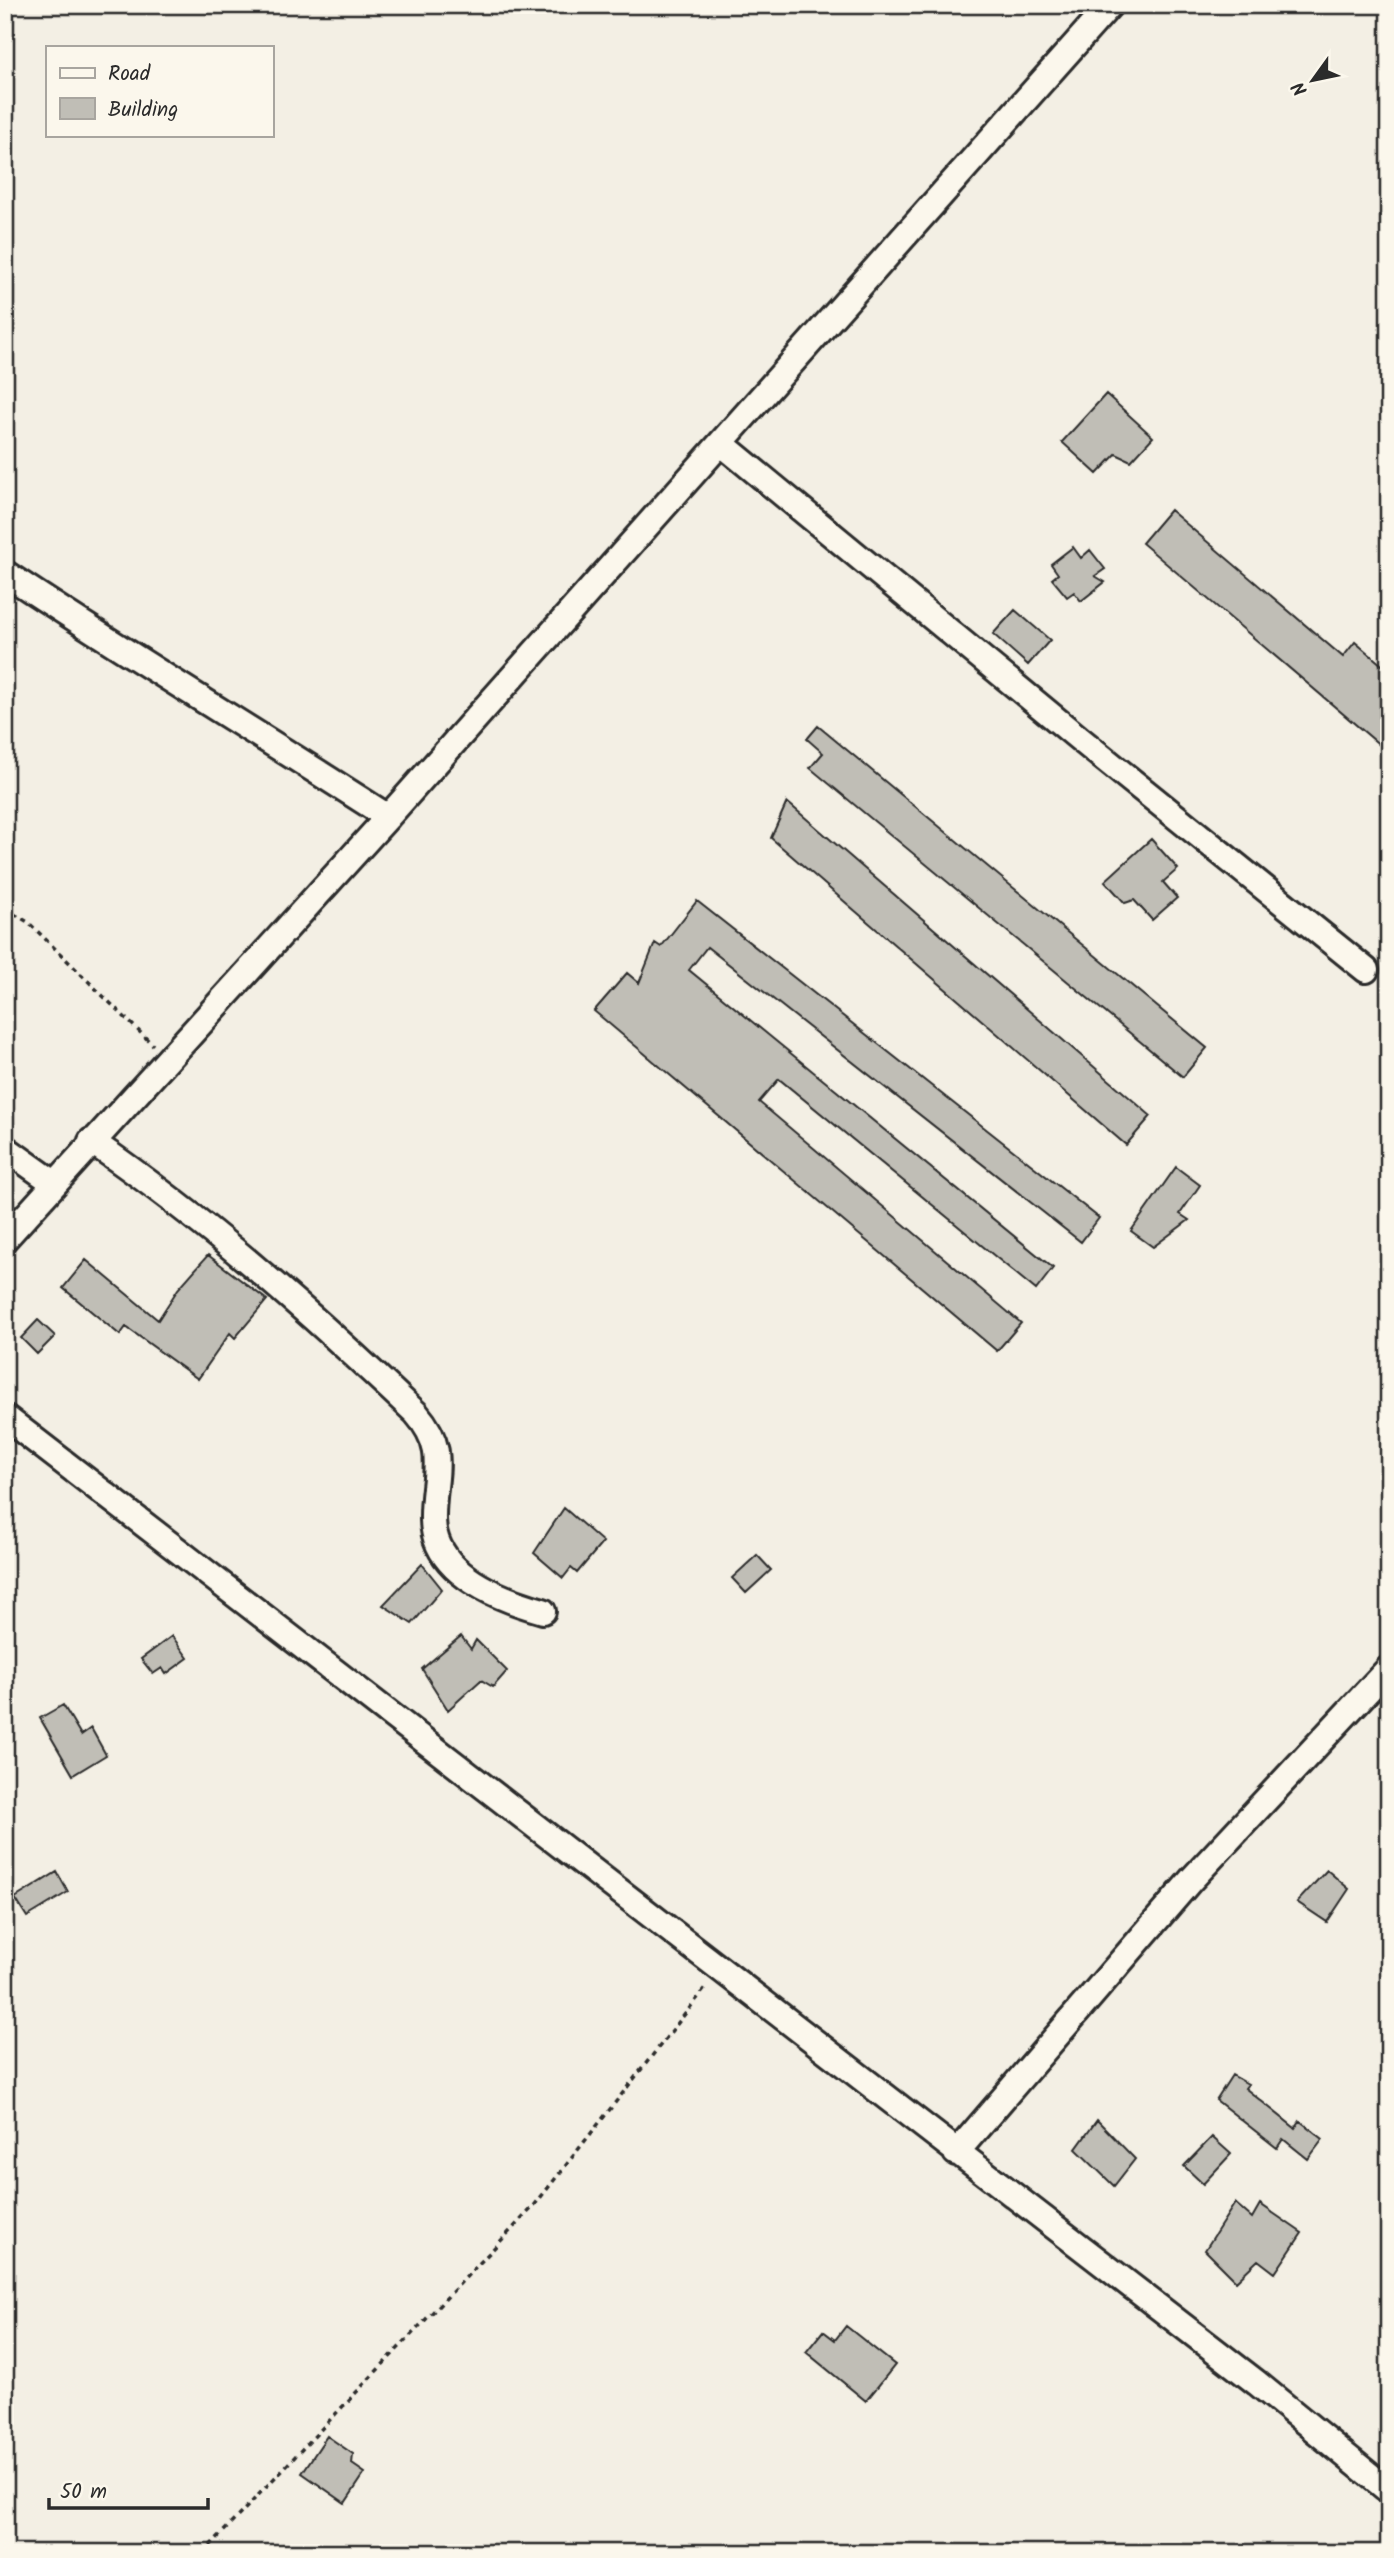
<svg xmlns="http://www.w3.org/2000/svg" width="1394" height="2558" font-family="Kalam,sans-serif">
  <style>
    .building { fill: #c0beb6; stroke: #2b2b2b; stroke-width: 2 }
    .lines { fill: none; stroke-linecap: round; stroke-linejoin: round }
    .minor-casing { stroke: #2b2b2b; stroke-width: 30 }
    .path { stroke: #2b2b2b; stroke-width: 3.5; stroke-dasharray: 5 5; stroke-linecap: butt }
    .minor { stroke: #fbf7ec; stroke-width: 24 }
  </style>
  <rect width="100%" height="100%" fill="#f3efe4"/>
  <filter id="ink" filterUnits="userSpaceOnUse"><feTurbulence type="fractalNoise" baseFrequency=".0143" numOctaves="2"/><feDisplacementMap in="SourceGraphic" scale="14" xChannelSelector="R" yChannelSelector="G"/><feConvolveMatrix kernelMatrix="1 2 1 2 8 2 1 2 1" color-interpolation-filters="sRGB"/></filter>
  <g filter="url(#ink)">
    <path class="building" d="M1106,394L1153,437L1131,461L1116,454L1097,474L1062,442Z
      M1170,510L1343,657L1355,642L1389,671V737L1381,746L1142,543Z
      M1073,547L1081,558L1090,550L1105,569L1095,576L1105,582L1081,601L1074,592L1067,597L1052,579L1058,574L1051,564Z
      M1015,610L1050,640L1028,665L993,634Z
      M818,726L1207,1048L1183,1077L810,768L823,753L807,739Z
      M787,802L1151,1116L1126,1145L771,838Z
      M1151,839L1178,869L1163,882L1177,898L1152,920L1134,900L1125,903L1105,881Z
      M697,901L1099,1218L1081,1242L707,947L689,970L1053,1268L1036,1290L779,1079L759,1102L1021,1323L997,1351L594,1011L627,973L639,983L655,943L661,947Z
      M1176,1167L1200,1185L1180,1214L1189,1220L1153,1247L1131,1231Z
      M208,1255L267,1300L235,1338L230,1333L198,1379L126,1327L120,1335L63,1288L86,1260L158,1320L178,1289Z
      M38,1320L55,1336L37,1354L21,1338Z
      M564,1508L603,1542L577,1573L571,1568L563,1578L534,1553Z
      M757,1555L771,1570L746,1593L732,1578Z
      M422,1564L442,1589L412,1624L383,1605Z
      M172,1636L188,1658L166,1674L162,1668L153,1674L141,1659Z
      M461,1636L471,1649L476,1640L507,1671L493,1687L481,1680L448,1710L422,1669Z
      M63,1705L81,1735L91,1728L106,1755L73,1775L40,1718Z
      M1327,1870L1349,1889L1327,1922L1297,1902Z
      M57,1872L68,1892L27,1917L15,1898Z
      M1232,2075L1248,2084L1245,2088L1295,2128L1300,2121L1323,2139L1308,2159L1283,2139L1277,2148L1216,2100Z
      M1097,2120L1135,2159L1114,2186L1076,2149Z
      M1212,2137L1231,2154L1203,2184L1184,2166Z
      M1235,2203L1252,2218L1260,2204L1302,2233L1275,2273L1258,2260L1236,2281L1205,2250Z
      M846,2326L895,2365L866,2401L806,2352L823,2331L835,2340Z
      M327,2436L353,2454L352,2464L365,2473L345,2503L302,2473Z"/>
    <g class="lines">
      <defs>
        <path id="minor" d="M722,444L1081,740L1366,970
          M5,573C131,657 261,735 388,817
          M91,1141C207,1221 314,1316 416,1413C450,1452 432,1476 433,1520C434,1574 500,1599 543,1611
          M5,1148L54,1183
          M5,1239L388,817L1110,5
          M5,1417L1257,2383L1389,2491
          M956,2153L1191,1880L1389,1668"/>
      </defs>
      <use href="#minor" class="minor-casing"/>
      <path class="path" d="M5,909L28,922L153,1045
        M203,2553L533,2207L707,1986"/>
      <use href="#minor" class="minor"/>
    </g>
  </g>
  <rect width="1394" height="2558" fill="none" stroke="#fbf7ec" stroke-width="28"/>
  <rect x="14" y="14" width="1366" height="2530" fill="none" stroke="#2b2b2b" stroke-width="2.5" filter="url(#ink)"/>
  <rect x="46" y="46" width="228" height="91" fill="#fbf7ec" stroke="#a8a59f" stroke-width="2"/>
  <rect x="60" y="68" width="35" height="10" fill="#fbf7ec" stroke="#a8a59f" stroke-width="2"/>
  <text x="108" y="80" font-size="21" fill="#2b2b2b">Road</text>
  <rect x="60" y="98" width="35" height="21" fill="#c0beb6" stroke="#a8a59f" stroke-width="2"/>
  <text x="108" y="116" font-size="21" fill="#2b2b2b">Building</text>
  <g transform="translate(1313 80) rotate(237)" stroke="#fbf7ec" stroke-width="5" paint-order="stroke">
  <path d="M0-5L12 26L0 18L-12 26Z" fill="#2b2b2b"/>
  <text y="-10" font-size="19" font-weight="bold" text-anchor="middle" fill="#2b2b2b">N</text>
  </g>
  <path d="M49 2498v10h159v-10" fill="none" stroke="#2b2b2b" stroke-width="3.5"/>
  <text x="60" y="2498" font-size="21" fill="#2b2b2b" stroke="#fbf7ec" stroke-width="5" paint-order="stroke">50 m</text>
</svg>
